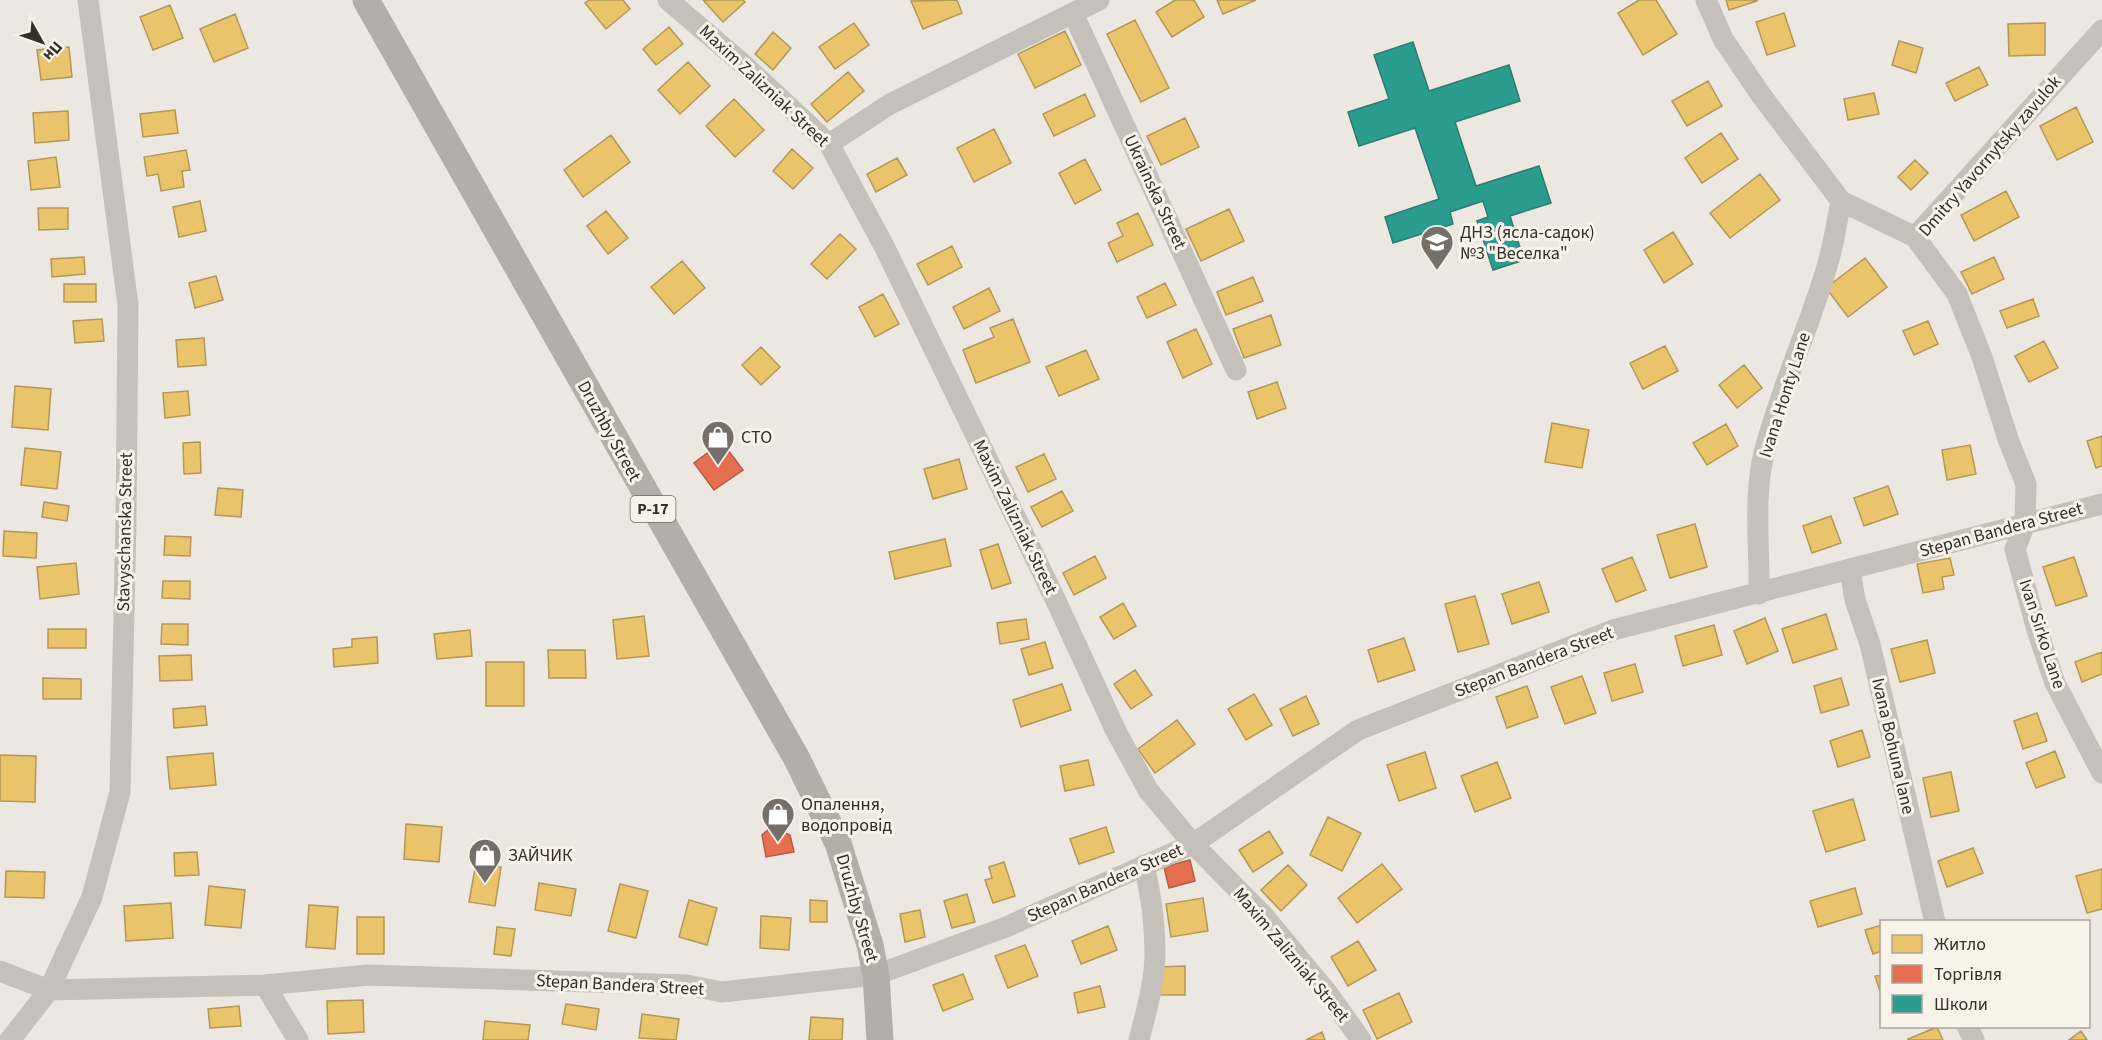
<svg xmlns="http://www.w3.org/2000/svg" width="2102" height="1040" font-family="'Source Sans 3',sans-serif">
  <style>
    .homes { fill: #e9c46a; stroke: #b39756; stroke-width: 1.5 }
    .shops { fill: #e76f51; stroke: #b25c45; stroke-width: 1.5 }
    .schools { fill: #2a9d8f; stroke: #2e7c70; stroke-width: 1.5 }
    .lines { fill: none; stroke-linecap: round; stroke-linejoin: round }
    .minor { stroke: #c5c0ba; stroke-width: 21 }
    .major { stroke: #b4aea9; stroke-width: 27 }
    .labels { text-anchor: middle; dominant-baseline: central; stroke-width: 6; stroke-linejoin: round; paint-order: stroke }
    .shield { fill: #f8f2e9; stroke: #706963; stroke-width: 1.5 }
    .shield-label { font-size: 16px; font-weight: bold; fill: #362e29 }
    .street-label { font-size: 18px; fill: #362e29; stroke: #f8f2e9 }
    .poi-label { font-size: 18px; fill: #362e29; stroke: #f8f2e9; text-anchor: start }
  </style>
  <rect width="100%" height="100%" fill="#ece8e1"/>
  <path class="homes" d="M589,0H623L630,9L606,29L585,3Z
    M703,0H743L745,2L723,22Z
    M957,0L962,13L923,29L911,1Z
    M1175,0H1194L1204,17L1172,37L1156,12Z
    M1217,0H1256L1223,14Z
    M1639,0H1656L1677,34L1643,55L1618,13Z
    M1726,0H1757V1L1729,10Z
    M170,5L183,38L153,50L140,17Z
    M1784,13L1795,46L1767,55L1756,22Z
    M235,14L248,48L214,62L200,29Z
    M1135,20L1169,88L1141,102L1107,34Z
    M854,23L869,45L835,69L819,47Z
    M2045,23V55L2009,56L2008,24Z
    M669,27L683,44L656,65L643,49Z
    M1065,31L1081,65L1035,88L1018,54Z
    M773,32L791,48L773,70L755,54Z
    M1899,41L1923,48L1916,73L1892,65Z
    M69,47L72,77L41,80L37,50Z
    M688,62L710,86L680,114L658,90Z
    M1979,67L1988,85L1955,101L1946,83Z
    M848,72L864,91L827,122L811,104Z
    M1708,81L1722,106L1687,126L1672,101Z
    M1874,93L1879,114L1848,120L1844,99Z
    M1085,94L1095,116L1054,136L1043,114Z
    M734,99L764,130L735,157L706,126Z
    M2076,107L2093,142L2057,160L2040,126Z
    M175,110L178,133L143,137L140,114Z
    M68,111L69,140L35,143L33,113Z
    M1185,118L1199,147L1161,165L1147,136Z
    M994,129L1011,163L974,182L957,148Z
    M1721,133L1738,159L1702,183L1685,158Z
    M611,135L630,162L583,197L564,170Z
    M792,149L813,168L793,189L773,171Z
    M186,150L190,170L182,171L184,187L161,191L158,174L147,176L144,157Z
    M56,157L60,187L31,190L28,161Z
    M897,158L907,175L876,192L867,174Z
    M1085,159L1101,190L1075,204L1059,173Z
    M1915,160L1928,173L1911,190L1898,177Z
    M1760,174L1780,200L1730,238L1710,213Z
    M2006,191L2019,217L1974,241L1961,215Z
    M200,201L206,231L179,237L173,207Z
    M38,208H68V229L39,230Z
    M1229,209L1244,241L1201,261L1186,229Z
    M606,211L628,238L608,254L587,226Z
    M1138,213L1153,245L1117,262L1108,243L1123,236L1117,223Z
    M1673,232L1693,264L1664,283L1644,250Z
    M840,234L856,249L827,279L811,264Z
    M952,246L962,267L928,285L917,264Z
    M84,257L85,274L52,277L51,259Z
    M1994,257L2004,279L1972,294L1961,272Z
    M1865,258L1887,287L1848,317L1826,288Z
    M682,261L705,288L674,314L651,287Z
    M216,276L223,300L195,308L189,283Z
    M1253,277L1263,301L1226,315L1217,292Z
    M1165,283L1176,305L1147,318L1137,297Z
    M64,284H96V302H64Z
    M989,288L1000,311L964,329L953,307Z
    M883,294L899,324L875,337L859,307Z
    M2033,299L2039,316L2007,328L2000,311Z
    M1271,315L1281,345L1244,358L1233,329Z
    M102,319L104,341L75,343L73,321Z
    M1013,319L1030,362L976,383L963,350L994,337L990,328Z
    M1928,321L1938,344L1914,355L1903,331Z
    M1196,329L1212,364L1183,378L1167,342Z
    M204,338L206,365L178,367L176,340Z
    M2044,341L2058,368L2029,382L2015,356Z
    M1665,346L1678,371L1643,389L1630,363Z
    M761,347L780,367L761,385L742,365Z
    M1086,350L1099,379L1059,396L1046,367Z
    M1744,365L1762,388L1737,408L1719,385Z
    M1277,382L1286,408L1257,419L1248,392Z
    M15,386L51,389L48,430L12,427Z
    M188,391L190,415L165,418L163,393Z
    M1552,423L1589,430L1582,468L1545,462Z
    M1726,424L1738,446L1707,465L1693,443Z
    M2102,436V466L2096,468L2087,441Z
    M200,442L201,473L184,474L183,443Z
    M1970,445L1976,474L1947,480L1942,450Z
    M25,448L61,452L57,489L21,485Z
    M1044,454L1056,479L1028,492L1016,467Z
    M959,459L967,489L933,499L924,469Z
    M1888,486L1898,514L1864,526L1854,498Z
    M218,488L243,490L241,517L215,515Z
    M1062,491L1073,511L1042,527L1031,507Z
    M44,502L69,506L67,521L42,517Z
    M1831,516L1841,543L1812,553L1803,526Z
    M1695,524L1707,567L1670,578L1657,535Z
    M4,531L37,533L36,558L3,556Z
    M165,536L191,537L190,556L164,555Z
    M945,539L951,566L895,579L889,552Z
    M998,544L1011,583L992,589L980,550Z
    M1095,556L1106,578L1074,595L1063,573Z
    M1632,557L1646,590L1616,602L1602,569Z
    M2074,557L2087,596L2056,606L2043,567Z
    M1950,558L1954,575L1942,577L1944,589L1923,593L1917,564Z
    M76,563L79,594L40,599L37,567Z
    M163,581H190V599L162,598Z
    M1539,582L1549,612L1512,624L1502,594Z
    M1475,596L1489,644L1458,652L1445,604Z
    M1123,603L1136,626L1114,639L1100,617Z
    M1826,614L1837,649L1793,663L1782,629Z
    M644,616L649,656L617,659L613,620Z
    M1765,618L1778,651L1747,664L1734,631Z
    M1026,619L1029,639L1000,644L997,623Z
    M162,624H188V645L161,644Z
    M1714,625L1722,655L1683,666L1675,636Z
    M48,629H86V648H48Z
    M470,630L472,656L437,659L434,634Z
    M377,637L378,663L334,667L333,649L352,647V639Z
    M1404,638L1415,670L1378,682L1368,650Z
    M1927,640L1935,673L1900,682L1891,649Z
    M1045,642L1053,668L1029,675L1021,649Z
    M548,650H585L586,678H549Z
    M2102,652V674L2082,682L2075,662Z
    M191,655L192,680L160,681L159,656Z
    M486,662H524V706H486Z
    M1635,664L1643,692L1612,701L1604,673Z
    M1135,670L1152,695L1131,709L1114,684Z
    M1582,676L1596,713L1565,724L1551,687Z
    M43,678L81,679V699H43Z
    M1841,678L1849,705L1821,713L1814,686Z
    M1062,684L1071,710L1021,727L1013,700Z
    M1527,686L1538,717L1507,728L1496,697Z
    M1254,694L1272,725L1246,740L1228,709Z
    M1306,696L1319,724L1293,736L1280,709Z
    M205,706L207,725L174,728L173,709Z
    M2037,713L2047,741L2023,749L2014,721Z
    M1177,720L1195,744L1155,773L1138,749Z
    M1862,730L1870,757L1838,767L1830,741Z
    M2055,751L2065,777L2036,788L2026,763Z
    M1425,752L1436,788L1399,801L1387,765Z
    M213,753L216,785L170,789L167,757Z
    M0,755L36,756L35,802L0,801Z
    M1088,760L1094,785L1065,791L1060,766Z
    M1497,762L1511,798L1475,812L1461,776Z
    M1951,772L1959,811L1931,817L1923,778Z
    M1853,799L1865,840L1826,852L1813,811Z
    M1328,817L1361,833L1342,871L1310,855Z
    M406,824L442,827L439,862L404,859Z
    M1106,827L1114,852L1079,864L1070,839Z
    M1269,831L1283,853L1253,872L1239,850Z
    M1973,848L1983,873L1947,887L1938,861Z
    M197,852L199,875L175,876L174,853Z
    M1004,862L1015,896L993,903L985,880L992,878L989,867Z
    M476,863L501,867L495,906L469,902Z
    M1382,864L1402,889L1357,923L1338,898Z
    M1288,865L1307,885L1281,911L1261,890Z
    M2102,869V909L2087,913L2076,876Z
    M6,871L45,872L44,898L5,897Z
    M539,883L576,889L571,916L535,910Z
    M620,884L648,891L636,938L608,931Z
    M209,886L245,890L241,928L205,925Z
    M1855,888L1862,914L1818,927L1810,901Z
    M967,894L975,922L952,928L944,901Z
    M1203,898L1208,931L1171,937L1166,904Z
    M689,900L717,908L707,945L679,937Z
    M810,900L827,901V922H810Z
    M171,903L173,938L126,941L124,906Z
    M309,905L338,907L335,949L306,947Z
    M920,910L925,937L905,942L900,914Z
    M761,916L791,918L789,950L760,948Z
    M357,917H384V954H357Z
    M1882,925V951L1873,954L1865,930Z
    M1108,926L1117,950L1081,964L1072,941Z
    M497,927L515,929L511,956L494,954Z
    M1358,941L1376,970L1348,986L1331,957Z
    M1025,945L1038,976L1008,988L995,956Z
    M1185,966V995H1157V967Z
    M963,974L973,999L943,1011L933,985Z
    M1882,975V994H1881L1875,976Z
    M1100,986L1105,1007L1078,1013L1074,993Z
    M1399,993L1412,1022L1377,1039L1363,1010Z
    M363,1000L364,1032L328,1034L327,1001Z
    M566,1004L599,1009L596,1030L562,1024Z
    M239,1006L241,1026L210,1028L208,1009Z
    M642,1014L679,1019L676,1040L639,1038Z
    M811,1017L843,1019L842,1040H809Z
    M485,1021L530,1025L528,1040H483Z
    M1937,1027L1943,1040H1908V1039Z
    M2081,1031L2087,1040H2069Z
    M1322,1032L1325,1040H1306Z"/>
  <path class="shops" d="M722,442L743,470L714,490L694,463Z
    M771,827L790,835L794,852L766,857L762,835Z
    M1190,860L1195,881L1169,888L1164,867Z"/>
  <path class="schools" d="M1413,42L1429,91L1509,65L1520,101L1455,122L1476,186L1539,166L1551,203L1510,216L1524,260L1493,270L1477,221L1488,217L1483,201L1450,212L1453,224L1393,243L1385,217L1439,199L1415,128L1359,146L1348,112L1389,99L1374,55Z"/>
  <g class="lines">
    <path class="minor" d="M668,0L743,64L829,144L885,248L1057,603L1116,731L1148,790L1193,844L1263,915L1329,995L1361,1040
      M1706,0L1723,39L1761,95L1841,201L1915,237L1957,294L1982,357L2008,439L2026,484L2025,524L2015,549L2037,630L2055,683L2102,773
      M1073,13L1236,370
      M829,144L890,104L1099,0
      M1915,237L2102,30
      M1850,570L1855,600L1870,644L1935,922
      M1759,594C1760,547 1753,500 1764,453C1780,389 1810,327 1828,263C1834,243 1837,221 1841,201
      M0,971L49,990L265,985L368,975L687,985L722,992L876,975L1006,927L1193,844L1358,730L1613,630L2102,504
      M265,985L298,1040
      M1967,1026L1974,1040
      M10,1040L49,990L92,897L120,792L126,521L128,305L88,0
      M1139,1040C1146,1012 1155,982 1155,953C1155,923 1151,894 1144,865"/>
    <path class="major" d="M366,0L797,759L838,843L870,945L876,975L880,1040"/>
  </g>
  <defs>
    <symbol id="school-pin" viewBox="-11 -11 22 30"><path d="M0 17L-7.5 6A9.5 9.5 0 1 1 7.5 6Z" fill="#766f69" stroke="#f8f2e9"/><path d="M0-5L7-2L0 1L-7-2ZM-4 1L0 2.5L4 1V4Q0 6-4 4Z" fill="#fff"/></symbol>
    <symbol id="shop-pin" viewBox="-11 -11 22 30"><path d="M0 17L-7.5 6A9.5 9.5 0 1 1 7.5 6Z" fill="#766f69" stroke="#f8f2e9"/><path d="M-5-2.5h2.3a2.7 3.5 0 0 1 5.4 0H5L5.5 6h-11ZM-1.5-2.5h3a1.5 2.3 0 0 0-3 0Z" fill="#fff"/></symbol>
  </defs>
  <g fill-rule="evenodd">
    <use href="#school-pin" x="1418" y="223" width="38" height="52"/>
    <use href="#shop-pin" x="699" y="418" width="38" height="52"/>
    <use href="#shop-pin" x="759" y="795" width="38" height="52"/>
    <use href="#shop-pin" x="466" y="836" width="38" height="52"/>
  </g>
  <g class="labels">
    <rect class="shield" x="630.5" y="496" width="45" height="26" rx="4.5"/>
    <g class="shield-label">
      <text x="653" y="509">Р-17</text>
    </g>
    <g class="street-label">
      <text transform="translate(764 86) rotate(43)">Maxim Zalizniak Street</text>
      <text transform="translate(1990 156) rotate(-49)">Dmitry Yavornytsky zavulok</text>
      <text transform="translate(1155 192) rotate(65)">Ukrainska Street</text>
      <text transform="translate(1785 395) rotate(-72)">Ivana Honty Lane</text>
      <text transform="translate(609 431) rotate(61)">Druzhby Street</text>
      <text transform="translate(1015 517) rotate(64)">Maxim Zalizniak Street</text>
      <text transform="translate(2001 530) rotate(-15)">Stepan Bandera Street</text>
      <text transform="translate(125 532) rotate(-89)">Stavyschanska Street</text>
      <text transform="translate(2042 634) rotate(72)">Ivan Sirko Lane</text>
      <text transform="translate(1534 662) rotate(-21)">Stepan Bandera Street</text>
      <text transform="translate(1893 746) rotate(77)">Ivana Bohuna lane</text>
      <text transform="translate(1105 883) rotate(-24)">Stepan Bandera Street</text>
      <text transform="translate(857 908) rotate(74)">Druzhby Street</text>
      <text transform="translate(1291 955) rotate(50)">Maxim Zalizniak Street</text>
      <text transform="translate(620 985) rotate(3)">Stepan Bandera Street</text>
    </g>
    <g class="poi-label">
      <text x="1460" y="232">ДНЗ (ясла-садок)<tspan x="1460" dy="21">№3 "Веселка"</tspan></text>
      <text x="741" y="437">СТО</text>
      <text x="801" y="804">Опалення,<tspan x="801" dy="21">водопровід</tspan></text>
      <text x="508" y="855">ЗАЙЧИК</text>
    </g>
  </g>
  <rect x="1880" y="920" width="210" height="108" fill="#f8f2e9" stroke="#aaa49c" stroke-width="1.5"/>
  <rect x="1892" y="935" width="30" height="18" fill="#e9c46a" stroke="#aaa49c" stroke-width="1.5"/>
  <text x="1934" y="950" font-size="18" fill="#362e29">Житло</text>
  <rect x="1892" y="965" width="30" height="18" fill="#e76f51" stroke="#aaa49c" stroke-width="1.5"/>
  <text x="1934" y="980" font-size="18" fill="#362e29">Торгівля</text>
  <rect x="1892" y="995" width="30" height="18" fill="#2a9d8f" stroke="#aaa49c" stroke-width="1.5"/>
  <text x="1934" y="1010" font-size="18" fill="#362e29">Школи</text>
  <g transform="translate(42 42) rotate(130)" stroke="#f8f2e9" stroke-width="4.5" paint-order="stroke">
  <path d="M0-4.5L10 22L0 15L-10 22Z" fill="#362e29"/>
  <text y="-9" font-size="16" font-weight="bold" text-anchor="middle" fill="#362e29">Пн</text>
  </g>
</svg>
